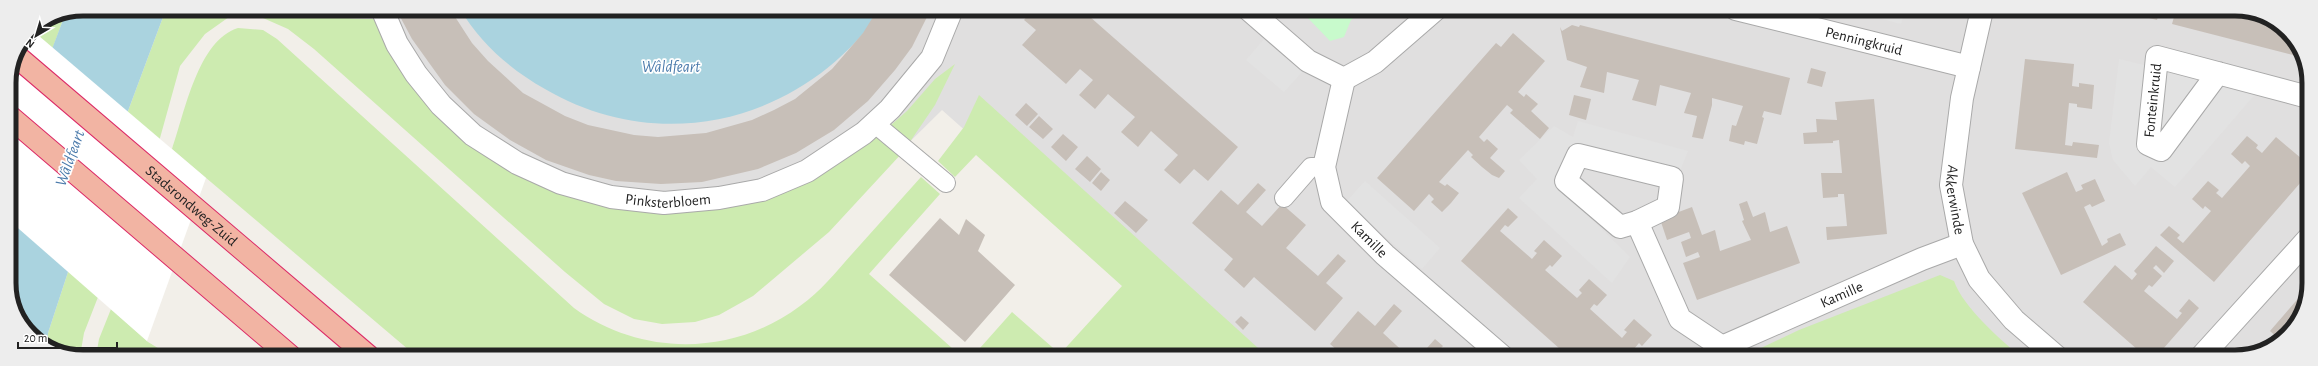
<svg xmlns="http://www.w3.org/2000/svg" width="2318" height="366" font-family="'Alegreya Sans',sans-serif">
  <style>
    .residential { fill: #e0dfdf }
    .grass { fill: #cdebb0 }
    .park { fill: #c8facc }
    .parking { fill: #e2e2e2 }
    .water { fill: #aad3df }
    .pier { fill: #fff }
    .building { fill: #c7bfb8 }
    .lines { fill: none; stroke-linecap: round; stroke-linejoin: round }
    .service-casing { stroke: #a9a9a9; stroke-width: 20 }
    .minor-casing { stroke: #a9a9a9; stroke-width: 24 }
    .trunk-casing { stroke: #dc2a67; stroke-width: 24 }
    .service { stroke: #fff; stroke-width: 18 }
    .minor { stroke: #fff; stroke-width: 22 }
    .trunk { stroke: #f2b4a3; stroke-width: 22 }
    .labels { text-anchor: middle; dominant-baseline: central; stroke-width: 3.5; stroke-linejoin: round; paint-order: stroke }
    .street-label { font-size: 15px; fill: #222; stroke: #fff }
    .water-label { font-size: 16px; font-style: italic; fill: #4a7aab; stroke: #fff }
    .rim { fill: none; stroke: #222; stroke-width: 5 }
  </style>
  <rect width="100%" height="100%" fill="#f2efe9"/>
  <path class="residential" d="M279,9L2245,10L2284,27L2308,68V293L2284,339L2235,357H1220L942,110L804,246L692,291Z"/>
  <path class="grass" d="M166,9H320C338,19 354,19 374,19L389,53L419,94L597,200L803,181L841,162L876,138L907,111L935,79L955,64L935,105L903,152L829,232L753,296L719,315L695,322L662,324L634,319L604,304L565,272L314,49L288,29L263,18L229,17L205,34L180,66L160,138L84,333L80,356H73L47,344L48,333L68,272Z
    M66,12L53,47L9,102L39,25L55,15Z
    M238,28L263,30L277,39L574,308C642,357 733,356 800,306C820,292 836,272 852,254C875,228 898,203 921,177L940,194L869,274L962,357L416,356L172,149C185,112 198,40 238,28Z
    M979,95L1268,357H972L1012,312L1060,354L1122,286L976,155L955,177L938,161L964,127Z
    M1940,275L1954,281C1963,307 2000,339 2021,357H1924L1891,354L1876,357H1747L1746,355L1799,330Z
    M111,309L148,342L171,356H96L99,339Z"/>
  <path class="park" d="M1311,9H1363L1351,20L1344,37L1330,41L1306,16Z"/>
  <path class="parking" d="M1845,9L1905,10L1901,24Z
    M1264,39L1302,72L1284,92L1246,60Z
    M2119,59L2257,92L2175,187L2151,167L2135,186L2113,160L2109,143Z
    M1578,121L1688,151L1679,173L1582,156L1560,188L1630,257L1612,283L1519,198L1537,179L1519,160L1554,126L1573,137Z
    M1365,181L1440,248L1422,269L1346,202Z"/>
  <path class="water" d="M83,9H166L68,272L48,333L47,344L34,339L11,302L10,160L66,12Z
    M460,9H882C805,121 663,158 545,89C511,70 480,43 460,9Z"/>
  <path class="pier" d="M32,30L206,178L147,341L11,222L9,83L15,54Z"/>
  <path class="building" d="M396,9H450L472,43L488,61L523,93L565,116L588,125L634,135L658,137L706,133L752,120L774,110L795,99L832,69L863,33L878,9H931L912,47L895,70L868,101L834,130L796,153L758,169L702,182L661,184L616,181L589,175L546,160L510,140L474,114L445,85L412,39Z
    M1033,9H1081L1238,147L1208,181L1194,169L1180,184L1164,170L1178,155L1151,131L1138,147L1121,132L1135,117L1122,106L1108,94L1095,109L1079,95L1093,80L1080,69L1066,84L1022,45L1036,30L1024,20Z
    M2147,10H2160L2157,20L2145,17Z
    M2176,10H2245L2284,27L2301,57L2172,24Z
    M1572,25L1579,27L1580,25L1790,78L1781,115L1764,111L1762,117L1764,118L1757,144L1745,141L1744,145L1729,141L1732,125L1736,126L1743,106L1712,98V105L1703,139L1692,137L1697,116L1684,113L1691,93L1660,85L1656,106L1632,100L1639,80L1607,72L1604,93L1580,87L1587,67L1567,60L1560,27L1562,31Z
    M1513,33L1545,61L1518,92L1524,97L1526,94L1538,104L1531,111L1549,128L1540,139L1510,113L1513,110L1507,105L1479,137L1484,142L1487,139L1498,149L1490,158L1505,171L1499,178L1492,175L1482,167L1471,157L1473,155L1468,150L1439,182L1445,186L1447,184L1459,193L1451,203L1442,212L1431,202L1434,199L1429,194L1414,211L1377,178L1496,43L1501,47Z
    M2025,59L2074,64L2072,86L2079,87V83L2094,85L2092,109L2077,107V104L2069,103L2065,145L2072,146L2073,142L2099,145L2097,158L2015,149Z
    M1811,68L1826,72L1822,87L1807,83Z
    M1574,95L1591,99L1586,120L1569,115Z
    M1874,99L1887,234L1827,240L1826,227L1847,226L1844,194H1838V197L1823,198L1821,173H1842L1839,140L1833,141V143L1804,144L1803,133L1817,132L1816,119L1837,120L1835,102Z
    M1026,103L1038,114L1027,126L1015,115Z
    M1039,116L1053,129L1043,139L1029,127Z
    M1063,134L1078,147L1066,161L1051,147Z
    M2247,136L2258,145L2256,148L2262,153L2276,137L2308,164V174L2214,282L2160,235L2169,226L2180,235L2177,238L2183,243L2211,211L2205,206L2203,209L2192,199L2208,181L2219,190L2216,193L2222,198L2250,166L2245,161L2242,164L2231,154Z
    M1087,156L1101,169L1090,182L1075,169Z
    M1101,172L1110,180L1101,191L1092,183Z
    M2067,172L2076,192L2083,189L2081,185L2095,179L2105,201L2092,207L2090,204L2084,207L2102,246L2108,242L2107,239L2120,233L2126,245L2061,275L2022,193Z
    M1258,183L1266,190L1246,212L1262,226L1282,204L1306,225L1286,248L1318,276L1338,254L1346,261L1326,283L1343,298L1315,331L1254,277L1244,288L1224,270L1233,259L1192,223L1221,190L1238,205Z
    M1125,201L1148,220L1136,233L1114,213Z
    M1747,201L1753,217L1765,212L1770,232L1787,226L1800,263L1697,300L1683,263L1700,257L1698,252L1686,257L1681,242L1691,238L1689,232L1667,240L1660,219L1692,207L1702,235L1715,230L1720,251L1751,240L1742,221L1744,220L1739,204Z
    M1508,208L1518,217L1508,227L1505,225L1500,231L1532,259L1537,253L1534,251L1544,240L1562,256L1552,267L1550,265L1545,270L1577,298L1582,293L1579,290L1589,279L1607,295L1597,306L1594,304L1590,309L1622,338L1627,332L1624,330L1634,319L1652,335L1642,346L1639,343L1634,349L1643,357H1569L1461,261Z
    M940,218L959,235L966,219L985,235L978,251L1015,285L965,342L889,275Z
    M2156,246L2174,261L2164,273L2156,265L2153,268L2162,276L2152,287L2149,285L2144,291L2177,319L2182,313L2179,311L2189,299L2199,308L2156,357H2146L2083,302L2115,265L2132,280L2137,274L2134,271Z
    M2308,287V293L2284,339L2280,340L2270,331Z
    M1394,304L1402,311L1383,333L1409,357H1345L1330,344L1358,311L1375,326Z
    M1241,316L1249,323L1243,330L1235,322Z
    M1435,339L1443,346L1433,357H1419Z"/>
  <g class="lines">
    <defs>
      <path id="service" d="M874,123L946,183
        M1284,198L1311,167H1324"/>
      <g id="minor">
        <path id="s1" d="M382,9L397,44L416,74L441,105L473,135L517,163L561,183L611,197L664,203L719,198L762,190L807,171L864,133L890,109L932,58L952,9"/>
        <path d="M1248,9L1308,61L1344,79L1375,62L1436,9"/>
        <path id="s2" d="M1736,9L1969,67"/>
        <path id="s3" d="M1982,10L1962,98L1951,185L1962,244L1979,279L2014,320L2057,357"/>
        <path id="s4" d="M2218,73L2161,150L2148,144L2157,57L2308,97"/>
        <path id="s5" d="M1344,79L1324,167L1332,202L1385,255L1503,357"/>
        <path d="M1578,155L1672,178L1668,207L1637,222L1620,227L1566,181Z"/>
        <path d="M1637,222L1680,319L1722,347L1729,357"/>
        <path id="s6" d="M1713,357L1722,347L1922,259L1962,244"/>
        <path d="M2201,357L2308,239"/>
      </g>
      <g id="trunk">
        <path id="s7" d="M15,55L368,356"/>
        <path d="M9,116L290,356"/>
      </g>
    </defs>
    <use href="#service" class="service-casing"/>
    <use href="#minor" class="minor-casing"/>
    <use href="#trunk" class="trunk-casing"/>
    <use href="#service" class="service"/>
    <use href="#minor" class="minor"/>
    <use href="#trunk" class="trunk"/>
  </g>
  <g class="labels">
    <g class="street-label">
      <text stroke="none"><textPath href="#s2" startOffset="132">Penningkruid</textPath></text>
      <text stroke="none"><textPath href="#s4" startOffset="154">Fonteinkruid</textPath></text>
      <text stroke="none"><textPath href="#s1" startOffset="367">Pinksterbloem</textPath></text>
      <text stroke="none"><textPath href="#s3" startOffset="193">Akkerwinde</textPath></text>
      <text stroke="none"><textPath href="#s7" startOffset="232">Stadsrondweg-Zuid</textPath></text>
      <text stroke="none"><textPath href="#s5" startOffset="179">Kamille</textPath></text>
      <text stroke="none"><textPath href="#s6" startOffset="144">Kamille</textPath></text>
    </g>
    <g class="water-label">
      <text x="671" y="67">Wâldfeart</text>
      <text transform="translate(70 158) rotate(-70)">Wâldfeart</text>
    </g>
  </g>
  <path d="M0 0H2318V366H0ZM83 16H2235A67 67 0 0 1 2302 83V283A67 67 0 0 1 2235 350H83A67 67 0 0 1 16 283V83A67 67 0 0 1 83 16Z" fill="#ededed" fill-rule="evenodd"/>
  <path class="rim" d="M83 16H2235A67 67 0 0 1 2302 83V283A67 67 0 0 1 2235 350H83A67 67 0 0 1 16 283V83A67 67 0 0 1 83 16Z"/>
  <g transform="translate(36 36) rotate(218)" stroke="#ffffff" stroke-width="3" paint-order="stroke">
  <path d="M0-3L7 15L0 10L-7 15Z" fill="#222222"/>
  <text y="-6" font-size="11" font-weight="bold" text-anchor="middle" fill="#222222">N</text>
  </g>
  <path d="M18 342v6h99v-6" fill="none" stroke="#222222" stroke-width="2"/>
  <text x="24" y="342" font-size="12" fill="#222222" stroke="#ffffff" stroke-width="3" paint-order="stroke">20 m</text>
</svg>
